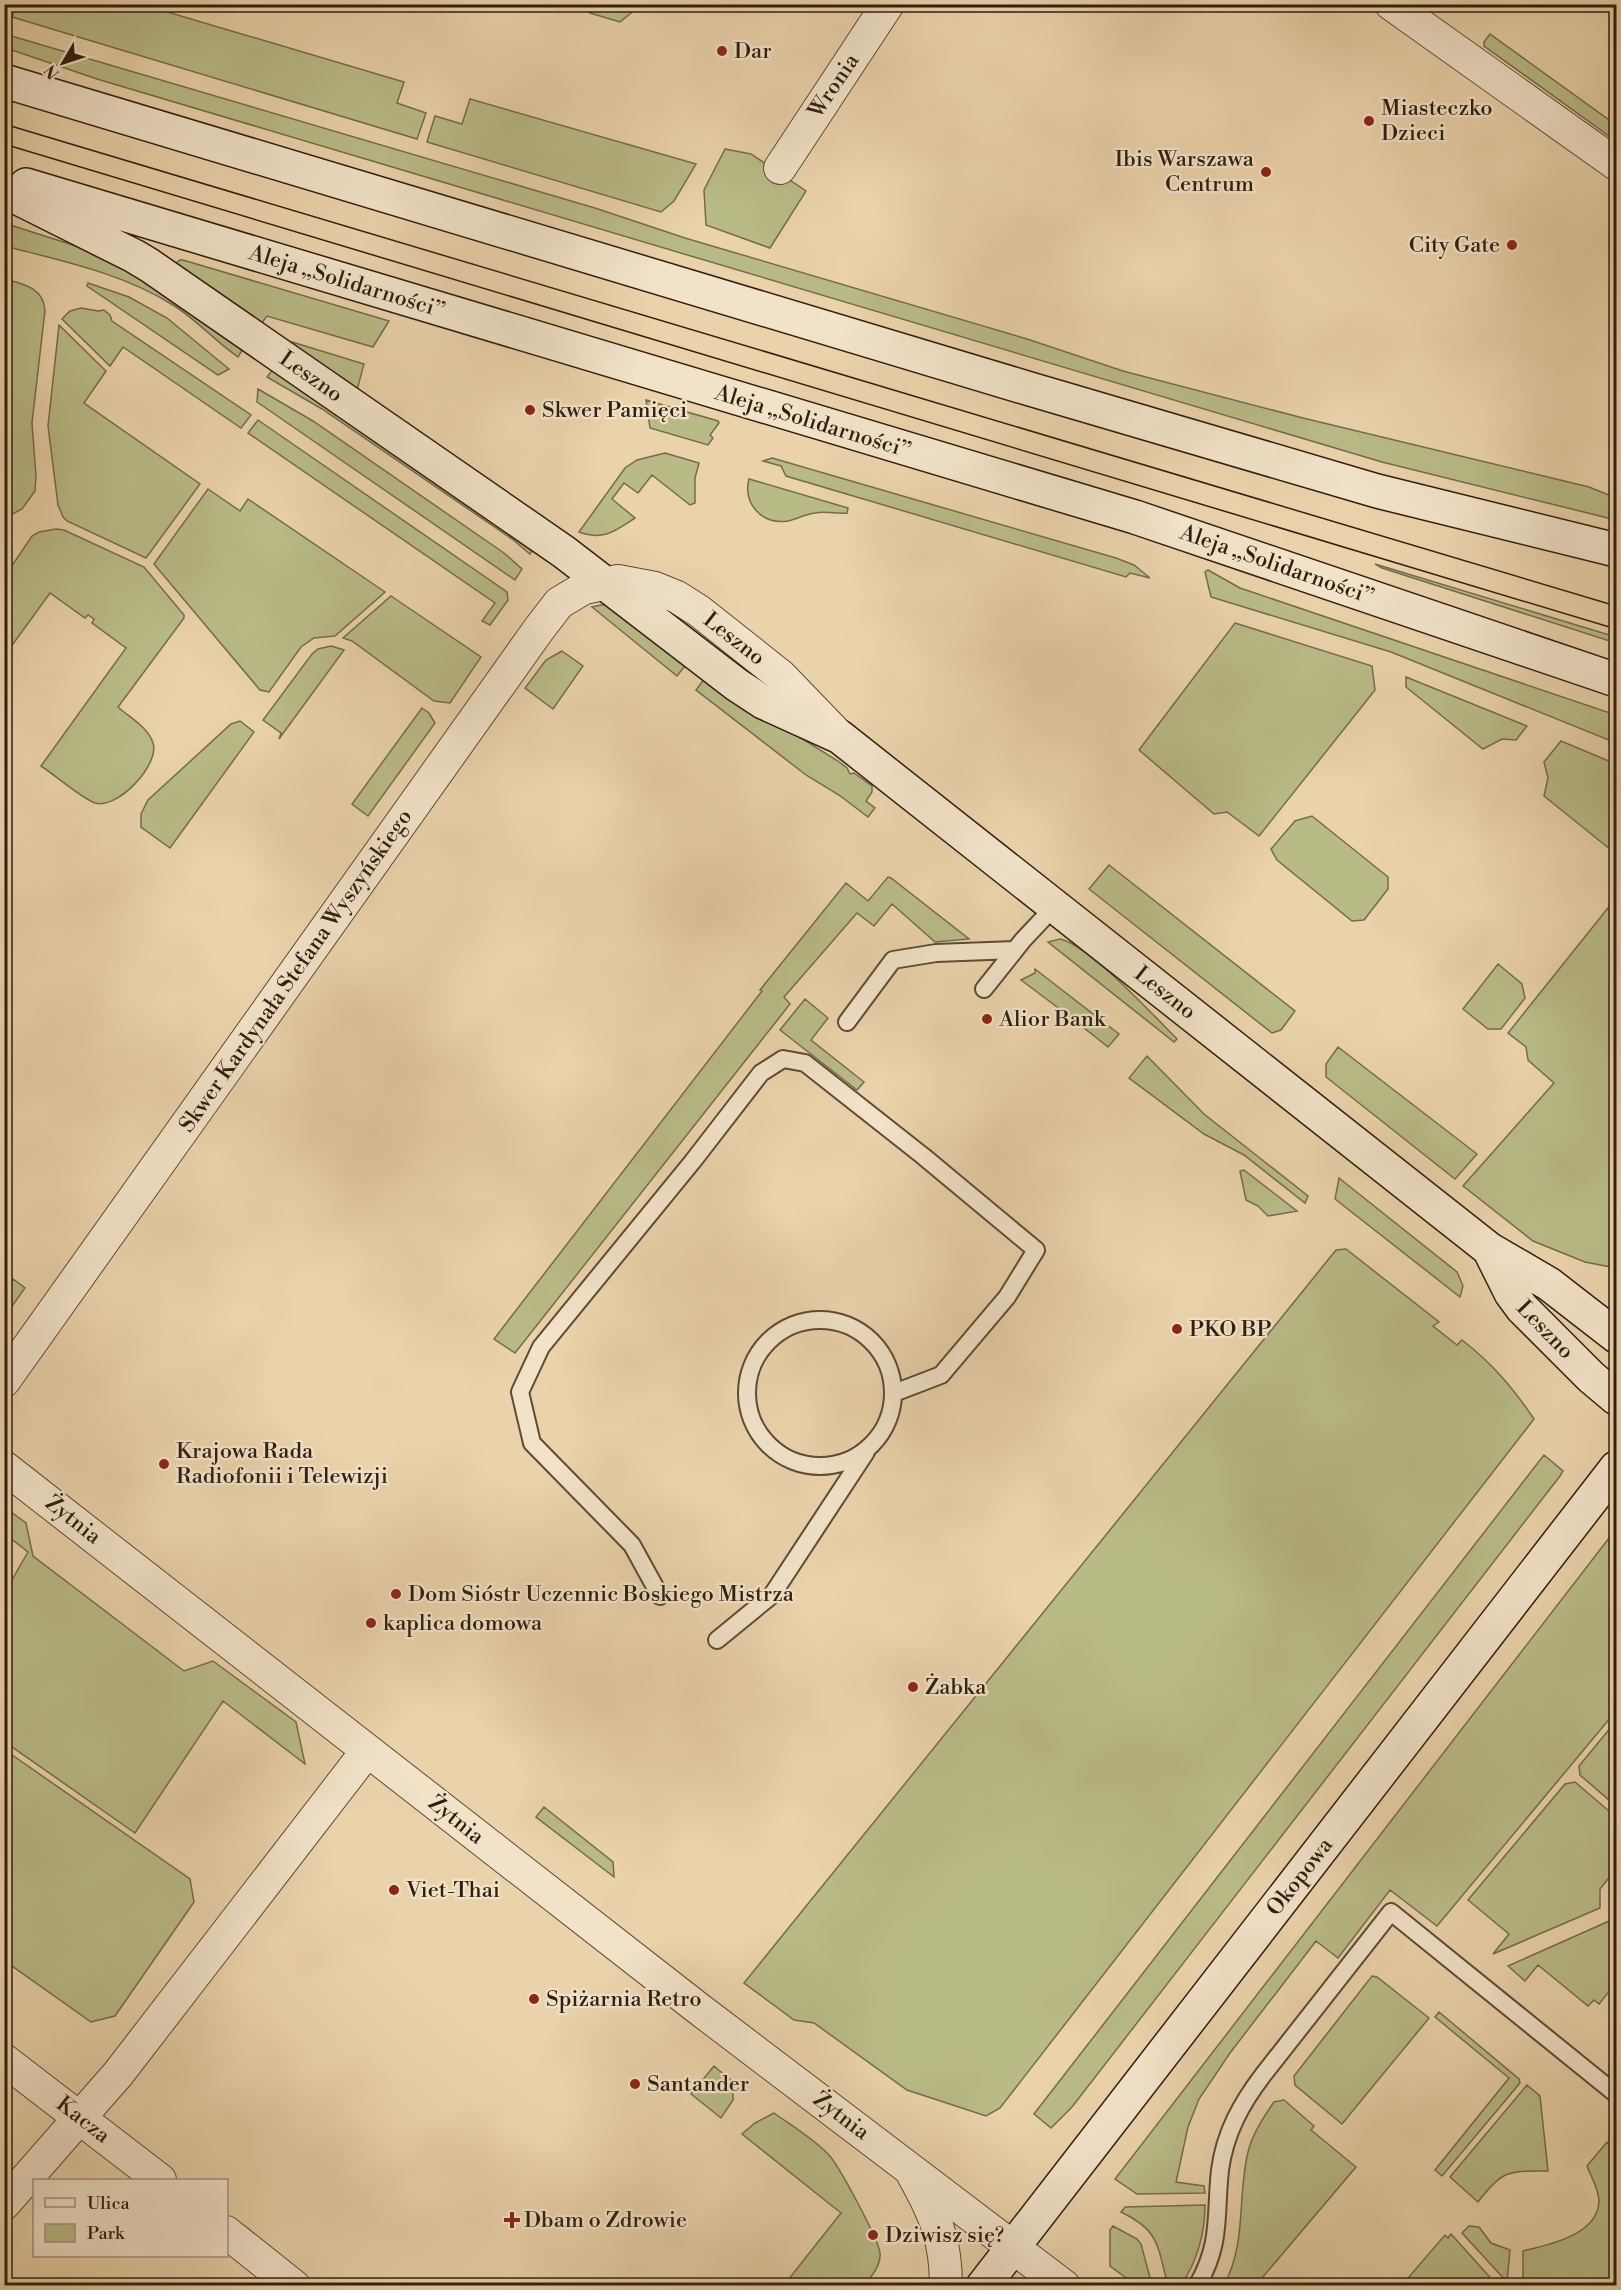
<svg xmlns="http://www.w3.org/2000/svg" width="1621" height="2290" font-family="'Libre Bodoni',serif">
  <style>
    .green { fill: #b9bb87; stroke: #746c4c; stroke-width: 1.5 }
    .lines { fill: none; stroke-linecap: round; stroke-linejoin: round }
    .service-casing { stroke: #5e4b36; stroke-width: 20 }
    .minor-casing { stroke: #5e4b36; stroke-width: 34 }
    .secondary-casing { stroke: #301e10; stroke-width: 36 }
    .service { stroke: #f1e2c8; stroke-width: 16 }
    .minor { stroke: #f1e2c8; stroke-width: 32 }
    .secondary { stroke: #f1e2c8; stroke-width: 33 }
    .tram { stroke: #301e10; stroke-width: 1.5 }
    .poi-dot { fill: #8f2418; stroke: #f1e2c8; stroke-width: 2 }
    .labels { text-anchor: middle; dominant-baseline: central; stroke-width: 4.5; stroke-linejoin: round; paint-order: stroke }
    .poi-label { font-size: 22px; fill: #301e10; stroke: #f1e2c8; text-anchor: start }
    .street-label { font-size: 22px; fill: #301e10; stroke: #f1e2c8 }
  </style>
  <rect width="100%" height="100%" fill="#ead2aa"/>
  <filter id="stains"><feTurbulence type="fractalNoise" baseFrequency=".00333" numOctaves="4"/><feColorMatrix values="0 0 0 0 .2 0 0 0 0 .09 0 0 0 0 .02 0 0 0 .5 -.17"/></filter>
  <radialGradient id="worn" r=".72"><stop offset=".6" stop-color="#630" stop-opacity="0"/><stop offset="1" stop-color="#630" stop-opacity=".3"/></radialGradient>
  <path class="green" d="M17,5H144L404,82L397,103L426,113L417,139L12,17Z
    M583,5H641L620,22L590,13Z
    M1490,34L1616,125V141L1484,46V42Z
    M8,35L595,208L685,238L1027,339L1123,371L1303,418L1589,487L1616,498V520L1382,462L97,79L6,48Z
    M470,99L696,164L674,201L661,212L427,142L435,116L462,124Z
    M725,149L751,154L806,191L770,248L706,225L704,190Z
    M4,223L104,255L244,347L238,357C215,341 197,320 173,305C122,273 62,261 5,246Z
    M180,260H183L389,321L373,347L267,316L261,324L177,266L176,263Z
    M5,279C22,284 43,287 45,310L32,423L36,476L35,491L22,509L5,518Z
    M88,283L129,297L167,318L229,369L218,375L87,286Z
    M81,308L98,311L104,310L110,315L112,321L251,415L241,428L123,347L110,366L62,319L70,311Z
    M59,325L106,371L84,403L200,484L146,558L67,521L63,517L58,505L48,426Z
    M292,342L364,364L357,390L291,345Z
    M276,365L535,545L530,554L512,539L322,409L267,377Z
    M258,389L313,421L504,553L522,569L515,580L257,402Z
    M646,400L718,421L719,423L710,435L713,438L708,445L650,428Z
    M258,420L507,592L508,600L490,625L482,621L495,603L248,433Z
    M665,453L699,463L695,478V503L690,505L652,475L638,493L624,483L612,499L635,518C615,531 604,541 579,532L625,468L637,460Z
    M772,458L1116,558L1134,565L1150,578L1130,573L1126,577L786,476L781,466L763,461Z
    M749,479L848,508L847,513C837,514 826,511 815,513C805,514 797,519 788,521C761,525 743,503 749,479Z
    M208,489L240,511L248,499L385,592L335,636L314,638L301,647L269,692L260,690L154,564Z
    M56,529L64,530L144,567L184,615V618L118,707C130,718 148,727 153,743C160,765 117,810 95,803C81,798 55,775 41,766L126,648L92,623L94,619L88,615L85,618L50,593L5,655V576L32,536L39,532Z
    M1375,564L1616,637V643L1382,568Z
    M1208,570L1240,588L1616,715V743L1391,652L1211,597L1205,572Z
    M391,596L481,657L450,703L434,701L352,641L343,638Z
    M601,605H614L689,661L677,676L592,607Z
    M1235,623L1372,666L1375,690L1259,836L1227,812L1214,814L1139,750Z
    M331,646L344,650L279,739L281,733L263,720L312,654L318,649Z
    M562,651L583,666L553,709L525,688L546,660Z
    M707,675L759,712L838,761L847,768L850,774L854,773L872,786V792L866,801L875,808L868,817L839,795L806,775L696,690Z
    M1406,677L1527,726L1516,740L1502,739L1483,749L1406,687Z
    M422,708L429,713L435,723L368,816L352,804Z
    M240,721L254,732L170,848L141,827V814L148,800L231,724Z
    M1561,741L1616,764V854L1544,796L1548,778L1544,762Z
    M1312,816L1388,877V889L1364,920L1352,921L1277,860L1271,849L1295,821Z
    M1109,865L1295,1011L1281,1030L1272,1033L1089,889Z
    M888,877L891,878L969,939L935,942L892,904L874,926L857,913L784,997L790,1004L515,1353L494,1339L762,991L760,990L846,883L868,901Z
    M1616,898V1268L1585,1262L1533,1241L1463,1186L1554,1083L1528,1060L1526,1047L1508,1033Z
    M1060,939C1089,945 1154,1016 1177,1039L1174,1042L1048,942Z
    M1498,964L1522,984L1525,998L1501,1029H1488L1463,1009Z
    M1035,969L1119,1034L1108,1047L1079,1024L1076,1026L1068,1019L1069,1016L1021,980L1035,973Z
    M805,999L828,1018L811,1040L864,1082L857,1090L780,1030Z
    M1338,1047L1477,1154L1455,1179L1326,1077V1064Z
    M1147,1056L1204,1114L1308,1196L1305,1203L1244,1155L1204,1134L1129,1078Z
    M1244,1170L1297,1211L1268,1216L1258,1206L1246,1200L1240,1171Z
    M1339,1178L1457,1272L1463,1286L1460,1297L1335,1199Z
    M1346,1249L1439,1322L1433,1326L1457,1345L1462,1340C1492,1363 1513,1388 1534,1419L1000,2108L986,2116L907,2090L814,2023L794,2020L744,1983L1336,1250Z
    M13,1279L25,1288L5,1316V1290Z
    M1544,1455L1563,1471L1560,1476L1072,2107L1051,2128L1034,2114Z
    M4,1507L26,1523L33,1556L184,1671L213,1661L296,1722L305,1764L223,1701L135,1833L5,1742V1592L28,1552L5,1534Z
    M1616,1529V1711L1437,1926L1390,1890L1338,1958L1316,1941L1230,2053L1199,2099L1188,2127L1176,2182L1204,2186L1205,2193L1137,2194L1115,2179Z
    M1616,1721V1806L1580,1775L1579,1766Z
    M5,1750L190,1879L194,1902L115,2016L91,2022L5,1961Z
    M1575,1782L1616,1817V1869L1600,1889V1908L1493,1954L1509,1934L1468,1900L1565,1784Z
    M544,1807L613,1862L614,1877L536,1817Z
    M1616,1918V1983L1599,2004L1594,2000L1588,2006L1538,1965L1525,1981L1508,1966Z
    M1372,1976L1377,1977L1429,2018L1342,2124L1295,2085L1294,2076Z
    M1439,2012L1519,2079L1520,2083L1442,2176L1435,2170L1509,2078L1435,2017Z
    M714,2066L733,2082V2100L721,2118L691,2094Z
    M1527,2085L1540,2096L1548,2171C1509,2171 1503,2169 1478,2202L1450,2177Z
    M1284,2100L1314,2126L1311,2130L1356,2167L1256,2285H1224C1247,2243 1237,2197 1248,2152C1253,2133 1263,2118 1274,2102Z
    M774,2113C792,2126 814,2139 829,2155C839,2166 879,2240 880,2253C881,2266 871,2277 864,2285H784L841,2213L742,2134L755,2123Z
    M1607,2142L1616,2151V2285H1523V2251C1549,2245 1598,2235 1599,2201C1599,2189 1591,2177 1587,2166Z
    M1205,2205C1205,2233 1197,2262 1181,2285H1168C1157,2247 1161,2231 1121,2212L1125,2207Z
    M1113,2226L1137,2239L1141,2244L1152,2285H1136L1110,2266V2230Z
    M1469,2226L1479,2227L1491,2243L1510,2250L1507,2282L1462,2233Z
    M1451,2234L1497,2285H1402L1445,2235L1448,2238Z"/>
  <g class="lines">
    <defs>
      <path id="service" d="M984,989L1023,940L1055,906
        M847,1022L893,960L936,953L1015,950
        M747 1393a73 73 0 1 1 146 0a73 73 0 1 1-146 0Z
        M660,1596L632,1545L532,1443L520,1392L541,1347L693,1161L761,1073L783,1059L805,1063L923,1156L1036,1250L1007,1297L941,1375L894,1393
        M717,1640L772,1595L866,1452
        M1197,2286C1222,2243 1215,2215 1220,2170C1225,2133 1241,2104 1263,2075L1391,1912L1616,2094"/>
      <path id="minor" d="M1391,4L1616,164
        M780,168L888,4
        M4,1381L539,629L559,603L584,588L618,581L655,588L677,597L699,611L781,676L837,734
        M4,1467L699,2009L1064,2286
        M4,2060L160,2180
        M913,2175C935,2214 946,2240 946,2286
        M4,2204L118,2074L367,1751
        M226,2232L294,2286"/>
      <path id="secondary" d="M4,81L1030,389L1377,491L1616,550
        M26,185L1135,517L1616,680
        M4,191L134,256L149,265L564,552L737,685L763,702L840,737L1489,1249L1549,1284L1616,1336
        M1489,1249L1511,1293L1522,1308L1591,1377L1616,1398
        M983,2286L1616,1468"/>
    </defs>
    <use href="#service" class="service-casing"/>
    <use href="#minor" class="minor-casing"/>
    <use href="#secondary" class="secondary-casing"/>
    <use href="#service" class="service"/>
    <use href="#minor" class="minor"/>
    <use href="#secondary" class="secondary"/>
    <path class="tram" d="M4,124L1616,606
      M4,144L1616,629"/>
  </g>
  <g class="poi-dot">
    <circle cx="722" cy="51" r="6"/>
    <circle cx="1369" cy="121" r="6"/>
    <circle cx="1266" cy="172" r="6"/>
    <circle cx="1512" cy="245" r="6"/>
    <circle cx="530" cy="410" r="6"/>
    <circle cx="987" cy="1019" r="6"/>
    <circle cx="1177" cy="1329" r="6"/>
    <circle cx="164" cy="1464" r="6"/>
    <circle cx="396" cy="1594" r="6"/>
    <circle cx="371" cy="1623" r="6"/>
    <circle cx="913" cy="1687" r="6"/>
    <circle cx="394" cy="1890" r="6"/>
    <circle cx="534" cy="1999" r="6"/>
    <circle cx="635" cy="2084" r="6"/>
    <path d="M509 2211h6v6h6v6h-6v6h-6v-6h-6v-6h6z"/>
    <circle cx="873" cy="2235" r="6"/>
  </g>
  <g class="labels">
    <g class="poi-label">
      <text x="734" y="51">Dar</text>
      <text x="1381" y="108">Miasteczko<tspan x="1381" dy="25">Dzieci</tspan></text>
      <text x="1254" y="159" text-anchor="end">Ibis Warszawa<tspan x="1254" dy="25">Centrum</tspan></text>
      <text x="1500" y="245" text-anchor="end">City Gate</text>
      <text x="542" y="410">Skwer Pamięci</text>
      <text x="999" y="1019">Alior Bank</text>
      <text x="1189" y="1329">PKO BP</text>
      <text x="176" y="1451">Krajowa Rada<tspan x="176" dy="25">Radiofonii i Telewizji</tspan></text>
      <text x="408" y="1594">Dom Sióstr Uczennic Boskiego Mistrza</text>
      <text x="383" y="1623">kaplica domowa</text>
      <text x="925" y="1687">Żabka</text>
      <text x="406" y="1890">Viet-Thai</text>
      <text x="546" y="1999">Spiżarnia Retro</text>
      <text x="647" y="2084">Santander</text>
      <text x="524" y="2220">Dbam o Zdrowie</text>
      <text x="885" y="2235">Dziwisz się?</text>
    </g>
    <g class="street-label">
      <text transform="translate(834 86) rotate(-56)">Wronia</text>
      <text transform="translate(347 282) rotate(17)">Aleja „Solidarności”</text>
      <text transform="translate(311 377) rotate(35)">Leszno</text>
      <text transform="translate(813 422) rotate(17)">Aleja „Solidarności”</text>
      <text transform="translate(1277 565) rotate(19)">Aleja „Solidarności”</text>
      <text transform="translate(734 639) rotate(38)">Leszno</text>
      <text transform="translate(296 971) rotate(-55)">Skwer Kardynała Stefana Wyszyńskiego</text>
      <text transform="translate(1165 993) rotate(38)">Leszno</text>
      <text transform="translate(1545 1330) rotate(46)">Leszno</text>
      <text transform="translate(73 1520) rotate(38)">Żytnia</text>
      <text transform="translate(456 1820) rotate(38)">Żytnia</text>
      <text transform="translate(1300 1877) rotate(-52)">Okopowa</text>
      <text transform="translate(841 2116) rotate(37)">Żytnia</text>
      <text transform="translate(83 2120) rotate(38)">Kacza</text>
    </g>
  </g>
  <rect width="1621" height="2290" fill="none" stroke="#ead2aa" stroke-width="24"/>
  <rect x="6" y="6" width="1609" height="2278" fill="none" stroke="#301e10" stroke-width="3"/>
  <rect x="12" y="12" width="1597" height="2266" fill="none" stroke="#301e10" stroke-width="1.5"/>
  <rect x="33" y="2179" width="195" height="78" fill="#f1e2c8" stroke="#a4947e" stroke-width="1.5"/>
  <rect x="45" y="2198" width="30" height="9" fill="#f1e2c8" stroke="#a4947e" stroke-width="1.5"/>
  <text x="87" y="2209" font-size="18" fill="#301e10">Ulica</text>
  <rect x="45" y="2224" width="30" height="18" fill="#b9bb87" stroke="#a4947e" stroke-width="1.5"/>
  <text x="87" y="2239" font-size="18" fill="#301e10">Park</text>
  <g transform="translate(63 63) rotate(231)" stroke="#f1e2c8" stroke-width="4.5" paint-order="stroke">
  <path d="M0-4.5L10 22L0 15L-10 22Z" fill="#301e10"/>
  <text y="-9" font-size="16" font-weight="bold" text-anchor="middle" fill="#301e10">N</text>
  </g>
  <rect width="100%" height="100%" filter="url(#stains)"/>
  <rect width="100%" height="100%" fill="url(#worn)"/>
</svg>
